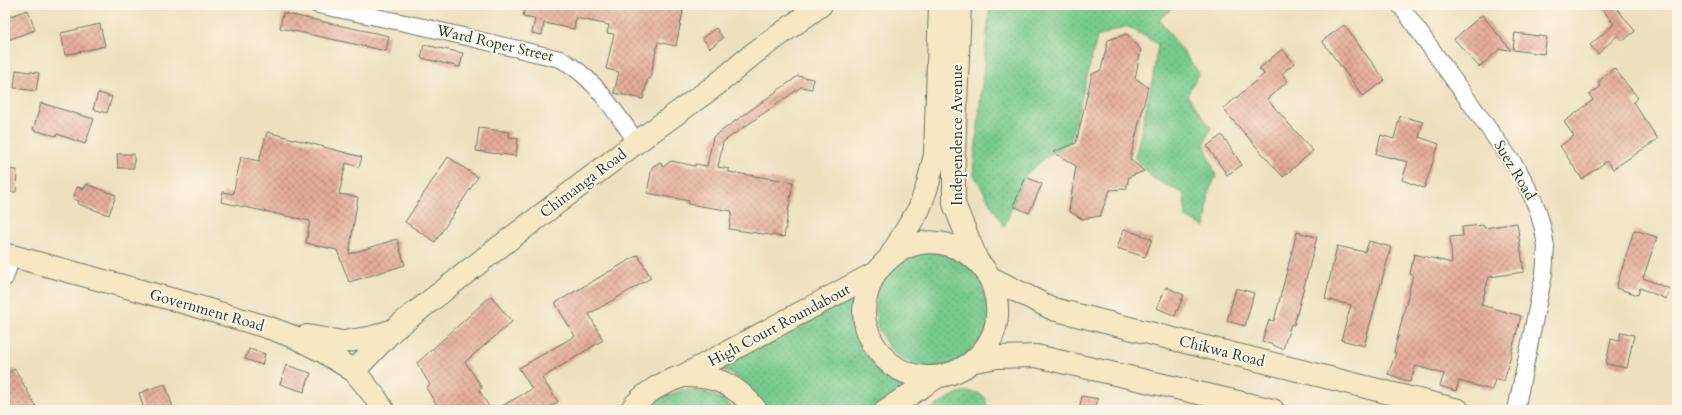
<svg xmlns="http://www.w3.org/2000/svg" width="1682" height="415" font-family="Cardo,serif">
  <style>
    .grass { fill: url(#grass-dots); stroke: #4c8461 }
    .building { fill: url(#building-cross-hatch) }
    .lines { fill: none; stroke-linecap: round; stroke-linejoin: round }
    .minor-casing { stroke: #677665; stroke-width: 18 }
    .secondary-casing { stroke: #677665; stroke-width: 24 }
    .minor { stroke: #fff; stroke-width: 16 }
    .secondary { stroke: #f7e8c3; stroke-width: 22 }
    .labels { text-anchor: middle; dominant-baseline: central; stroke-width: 4; stroke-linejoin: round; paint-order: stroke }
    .street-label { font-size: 15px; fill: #1f3d34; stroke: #fcf5e5 }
  </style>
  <defs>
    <pattern id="grass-dots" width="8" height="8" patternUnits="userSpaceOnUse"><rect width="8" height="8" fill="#78cb8e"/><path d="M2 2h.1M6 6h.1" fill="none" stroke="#62a675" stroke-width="1.8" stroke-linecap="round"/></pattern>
    <pattern id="building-cross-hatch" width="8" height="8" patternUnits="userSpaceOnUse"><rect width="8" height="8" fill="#e4ab99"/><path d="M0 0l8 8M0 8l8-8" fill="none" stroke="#b88c7e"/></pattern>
  </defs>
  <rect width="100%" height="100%" fill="#fcf5e5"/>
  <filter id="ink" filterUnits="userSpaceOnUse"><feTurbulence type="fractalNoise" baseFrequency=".025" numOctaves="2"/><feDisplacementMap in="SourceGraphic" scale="8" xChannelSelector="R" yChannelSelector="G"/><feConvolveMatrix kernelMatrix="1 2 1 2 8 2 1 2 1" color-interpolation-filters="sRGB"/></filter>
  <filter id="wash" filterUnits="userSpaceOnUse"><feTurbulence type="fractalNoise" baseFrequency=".012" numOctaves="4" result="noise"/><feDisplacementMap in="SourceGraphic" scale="16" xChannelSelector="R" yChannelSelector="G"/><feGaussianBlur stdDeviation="0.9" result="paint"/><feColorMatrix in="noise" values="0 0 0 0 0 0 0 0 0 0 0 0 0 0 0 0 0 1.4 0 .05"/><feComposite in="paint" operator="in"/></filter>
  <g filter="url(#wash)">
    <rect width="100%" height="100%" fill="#eee0bf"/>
    <path class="grass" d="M990,5H1176L1159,19L1199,73L1187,95L1211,128L1204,144L1216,176L1209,191L1205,227L1186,217L1184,194L1154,179L1135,158L1152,82L1158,44L1127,26L1097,37L1070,142L1049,155L1025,175L1004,227L973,173Z
      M921,249L976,263L993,326L956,365L923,367L903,360L888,346L878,328L875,308L879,286L891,266Z
      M856,289C846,337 868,375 916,387L877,410H767C756,389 740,376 718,368Z
      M682,390C704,389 719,395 735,410H645L660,398Z
      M963,392H975L985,397L988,410H929L958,393Z"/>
    <g id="blocks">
      <path class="building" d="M525,5H653L683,11L676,46L658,42L650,79L648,78L643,99L614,93L619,72L606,69L614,34L607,33L609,25L576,18L574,29L544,23L542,35L532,33L535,19L523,17Z
        M1599,5H1614L1635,31L1623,41L1618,35L1598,54L1590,45L1614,24Z
        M28,10L35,30L5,41V18Z
        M283,13L389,36L386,51L280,28Z
        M1482,15L1511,50L1500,49L1479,67L1454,39Z
        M100,24L105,46L65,55L61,33Z
        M1344,25L1385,80L1363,96L1322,41Z
        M716,28L723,38L710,48L702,38Z
        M1515,33L1547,37L1544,54L1513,50Z
        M1127,34L1141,50L1135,78L1148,87L1130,159L1144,171L1129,177L1126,189L1110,190L1100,216L1082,219L1069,211L1076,166L1053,152L1076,143L1092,74L1101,70L1108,40Z
        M424,45L463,53L460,67L421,58Z
        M1282,49L1294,63L1282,74L1288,81L1267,99L1313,151L1283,177L1223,109L1264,74L1259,69Z
        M1614,68L1638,98L1633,102L1658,139L1613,169L1607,161L1582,179L1560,146L1574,136L1564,122L1593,100L1589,95L1601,86L1598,82Z
        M16,70L39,73L36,91L14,88Z
        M798,76L813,79L812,89L801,87L723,142L718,167L729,169V172L793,182L784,237L729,229L732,211L688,204L689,201L647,193L652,167L660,162L663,167L671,161L695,166V164L707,166L713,137Z
        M98,93L112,97L107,113L93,109Z
        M41,103L94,119L85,144L57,134L56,136L33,130Z
        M1400,116L1423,122L1419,137L1439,144L1424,188L1402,180L1408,162L1376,154L1381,135L1394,139Z
        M479,128L510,132L509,137L518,138L516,156L476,151Z
        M267,132L362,157L359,167L346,163L339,194L358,197L349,254L397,239L405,265L349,282L337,250L306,243L310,221L221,202L223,192L233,194L241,157L259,161Z
        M1222,135L1242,165L1227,175L1207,146Z
        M117,154H134V168H118Z
        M448,157L478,177L435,242L405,222Z
        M5,169L17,170L16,192H5Z
        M1026,177L1042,184L1029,213L1013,206Z
        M86,184L116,195L109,215L78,204L79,201L73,199L77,187L84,189Z
        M1517,223L1524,272L1489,277L1481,305L1521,316L1504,381L1495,379L1492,390L1459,381L1456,391L1440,386L1444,374L1416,366L1410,382L1388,374L1396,353L1394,352L1413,275L1410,274L1414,254L1452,263L1450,237L1463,236L1462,227L1483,225L1484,228Z
        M1124,229L1152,239L1145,257L1117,248Z
        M1634,230L1657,237L1643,278L1670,289L1666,299L1640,288L1638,295L1616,288Z
        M1297,232L1317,237L1294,325L1291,324L1283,349L1262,341L1269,320L1274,321Z
        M1369,241L1391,247L1364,346L1341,340L1351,305L1325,299L1337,246L1365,252Z
        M638,255L651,278L589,314L603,340L542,378L558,402L545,410H495L532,389L519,368L575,336L555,303Z
        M1166,287L1184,295L1175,316L1157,308Z
        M1236,288L1254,293L1245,326L1227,321Z
        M491,296L512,322L465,362L482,387L479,390L491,410H440L426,388L430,385L417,363Z
        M1621,332L1634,335L1627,368L1606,364L1611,339L1619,341Z
        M249,349L265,354L262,365L245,359Z
        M286,365L311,373L304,392L280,384Z
        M15,369L38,410H5V375Z
        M165,384L174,410H144L139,393Z
        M1082,396L1098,399L1095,410H1079Z"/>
    </g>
  </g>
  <g filter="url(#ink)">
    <use href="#blocks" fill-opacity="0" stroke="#677665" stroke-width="1"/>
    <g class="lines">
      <defs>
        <path id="minor" d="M318,5L424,27L560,59C595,77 614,111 637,142
          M1400,5L1519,171L1531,194L1538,211L1543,229L1546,247L1544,274L1516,410
          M5,278L12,256"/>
        <path id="secondary" d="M960,5L954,155V204L977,260
          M5,255L12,256L182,302L270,328L294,337L324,352L354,371L376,398L383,410
          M891,255L919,209L927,187L935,155L940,5
          M991,278L1053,309L1458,410
          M307,336L343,342L373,337L390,331
          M975,361L997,357L1036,356L1273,410
          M354,371L392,331L481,261L637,142L716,85L753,54L821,5
          M683,376C715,375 737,385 756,410
          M631,410C644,392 662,383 683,376L875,273C885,262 893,253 907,247C940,233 982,252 993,286C1000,308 999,332 983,351C953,387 899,386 874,345C869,336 864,324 864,313C864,298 869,286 875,273
          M886,410L937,377"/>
      </defs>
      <use href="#minor" class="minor-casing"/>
      <use href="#secondary" class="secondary-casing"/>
      <use href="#minor" class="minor"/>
      <use href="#secondary" class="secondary"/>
    </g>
  </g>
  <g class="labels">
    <g class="street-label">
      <text transform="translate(495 43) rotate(13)">Ward Roper Street</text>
      <text transform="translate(957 135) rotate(-90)">Independence Avenue</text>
      <text transform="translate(1515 170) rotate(59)">Suez Road</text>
      <text transform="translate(583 183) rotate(-37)">Chimanga Road</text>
      <text transform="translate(207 310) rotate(16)">Government Road</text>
      <text transform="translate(779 325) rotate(-28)">High Court Roundabout</text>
      <text transform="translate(1222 351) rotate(14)">Chikwa Road</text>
    </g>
  </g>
  <rect width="1682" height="415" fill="none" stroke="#fcf5e5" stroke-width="20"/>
</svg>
